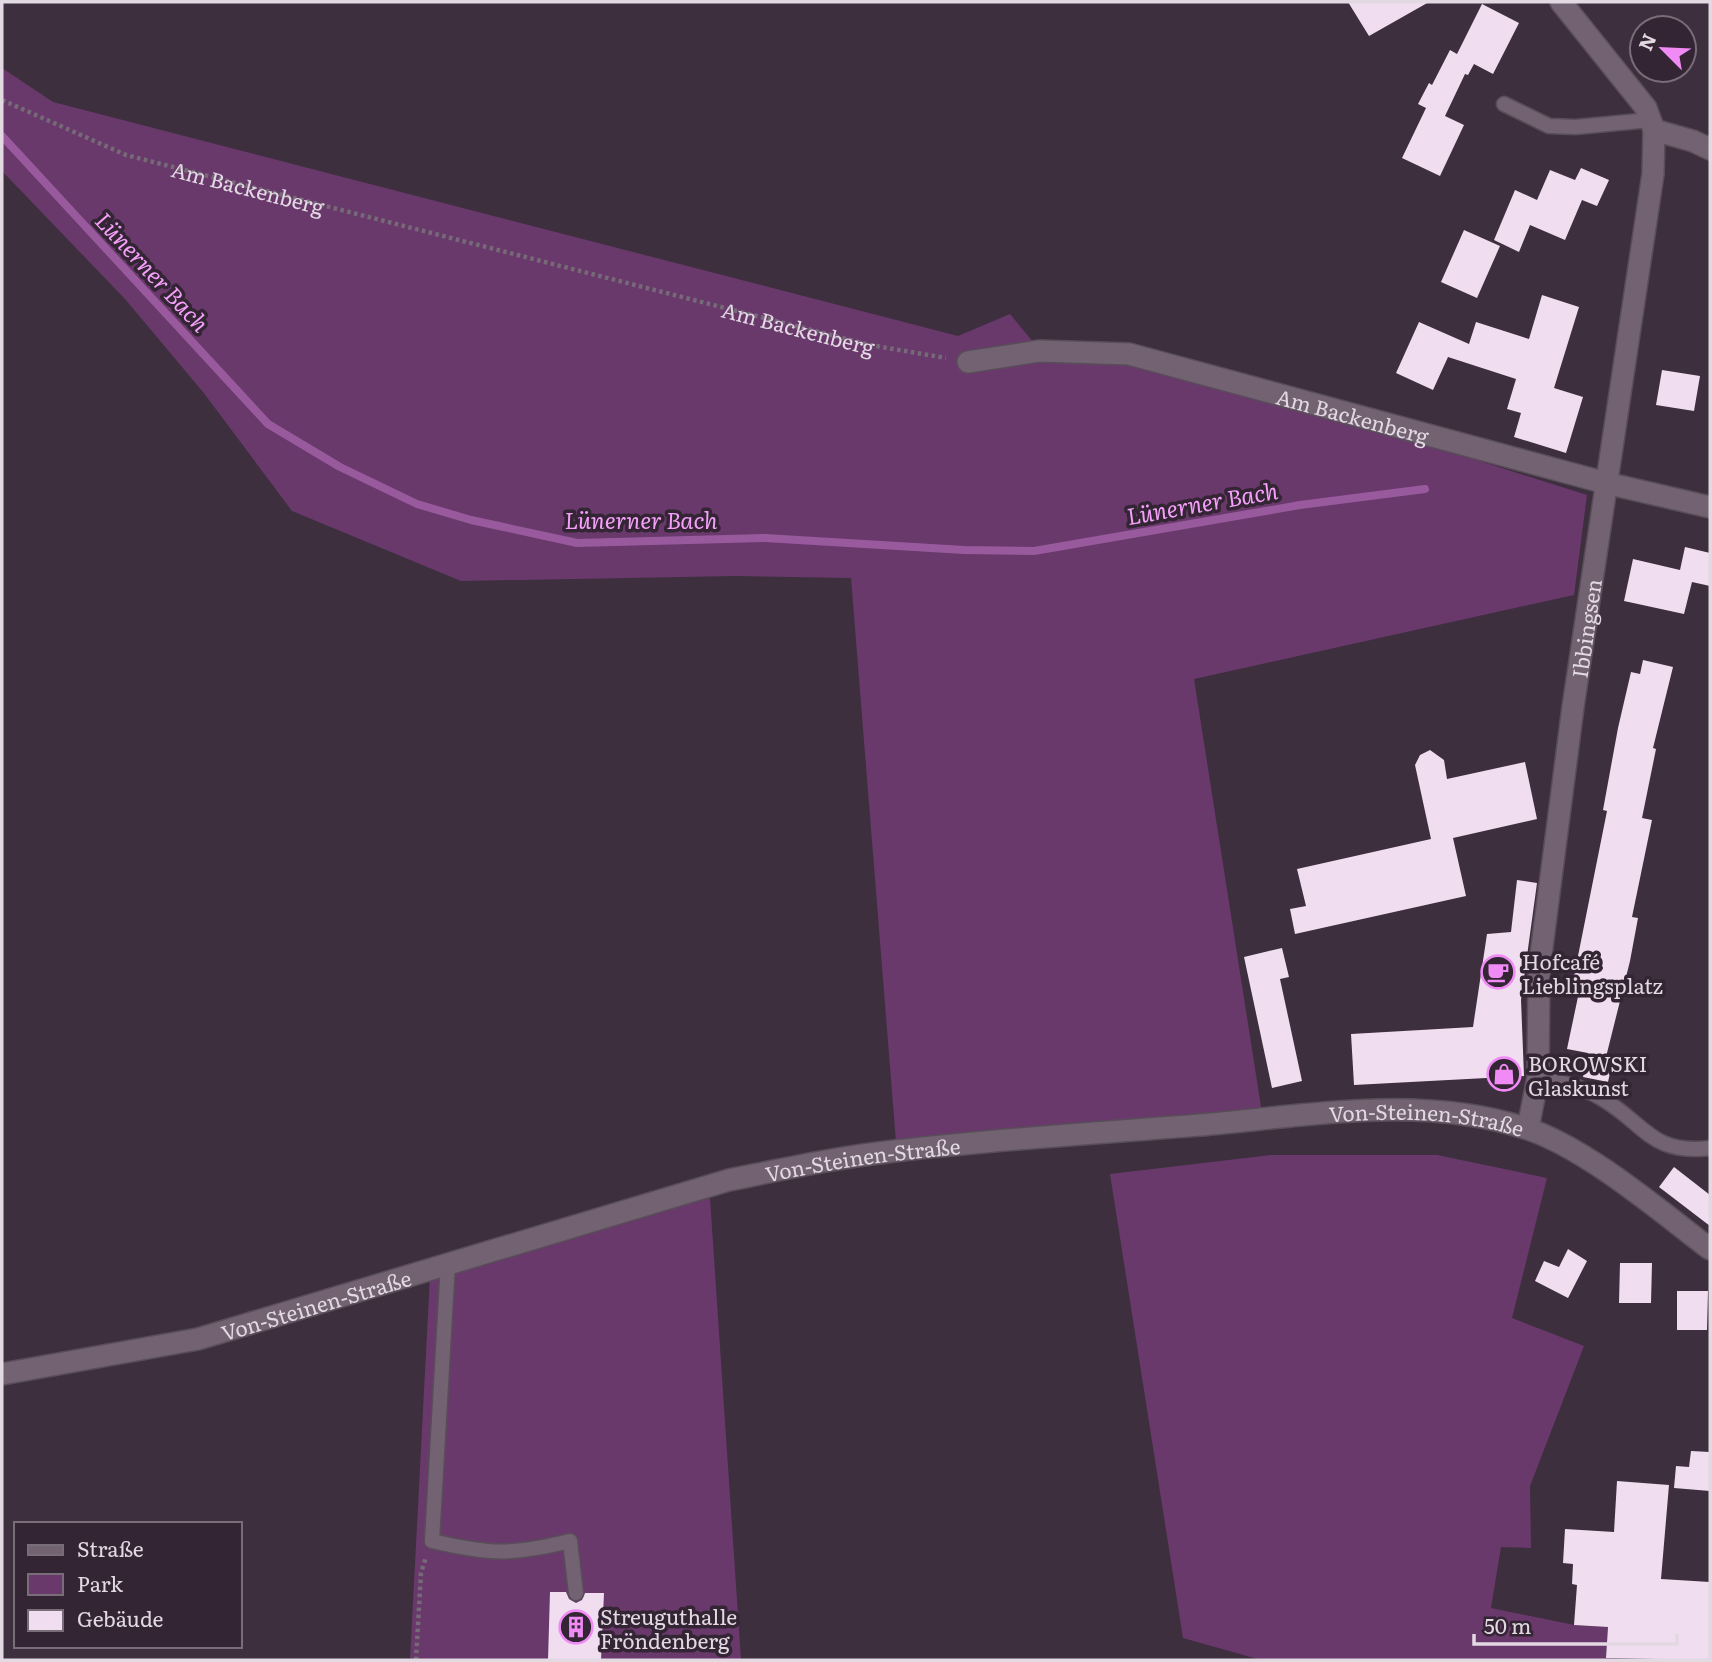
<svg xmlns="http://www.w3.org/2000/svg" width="1712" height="1662" font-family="Literata,serif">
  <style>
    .green { fill: #69396c }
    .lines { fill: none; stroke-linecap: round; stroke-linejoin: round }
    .stream { stroke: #995a9d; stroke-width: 8 }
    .building { fill: #f0def0 }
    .service-casing { stroke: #594d59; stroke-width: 17 }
    .minor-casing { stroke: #594d59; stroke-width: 24 }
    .tertiary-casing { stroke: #594d59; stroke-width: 24 }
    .secondary-casing { stroke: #594d59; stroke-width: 24 }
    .path { stroke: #766a77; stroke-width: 4.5; stroke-dasharray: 3.5 3.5; stroke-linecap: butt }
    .service { stroke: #726272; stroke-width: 14 }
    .minor { stroke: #726272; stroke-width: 21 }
    .tertiary { stroke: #726272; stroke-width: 21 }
    .secondary { stroke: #726272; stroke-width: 21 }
    .labels { text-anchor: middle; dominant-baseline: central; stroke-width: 7; stroke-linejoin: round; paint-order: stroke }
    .street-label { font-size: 21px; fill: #e2d9e3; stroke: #332533 }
    .poi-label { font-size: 21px; fill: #e2d9e3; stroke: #332533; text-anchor: start }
    .water-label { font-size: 23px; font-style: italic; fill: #f49ff9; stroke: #332533 }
  </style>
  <rect width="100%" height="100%" fill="#3d2f3e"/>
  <path class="green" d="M2,68L53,102L958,336L1010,314L1038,348L1128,359L1271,395L1587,495L1574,595L1194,679L1262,1113L896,1142L851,578L735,576L461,581L292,511L203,392L125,299L2,171Z
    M1271,1155H1437L1547,1178L1512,1318L1584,1346L1530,1486L1531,1548L1501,1547L1491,1608L1574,1625L1608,1627L1606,1658L1638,1660H1261L1183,1638L1110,1174Z
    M710,1198L741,1660H410L430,1276L574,1232Z"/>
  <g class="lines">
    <path class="stream" d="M2,136L268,424L340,467L417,504L471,520L577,543L765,538L964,550L1034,551L1300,505L1425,489"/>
  </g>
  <path class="building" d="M1348,2H1429L1369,36Z
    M1482,4L1519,23L1493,74L1474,64L1468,75L1465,74L1445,116L1464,125L1440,176L1402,158L1426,108L1418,104L1429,83L1432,85L1450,50L1457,54Z
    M1581,168L1609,180L1597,206L1582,200L1565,240L1530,225L1519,252L1494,240L1515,190L1537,200L1550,170L1575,180Z
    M1464,230L1500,246L1477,298L1441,282Z
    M1542,295L1579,307L1554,388L1583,397L1566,453L1514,437L1521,413L1507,409L1516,379L1448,357L1433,390L1396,373L1419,322L1469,344L1476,322L1529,339Z
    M1662,370L1700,376L1694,411L1656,405Z
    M1685,547L1710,553V586L1692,582L1684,614L1624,601L1633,559L1680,570Z
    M1643,660L1673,667L1653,748L1656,749L1642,818L1652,820L1632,917L1638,918L1630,961L1606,1057L1613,1059L1608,1082L1583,1077L1588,1053L1567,1049L1579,992L1571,991L1607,811L1603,810L1618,728L1631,672L1640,674Z
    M1430,750L1444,760L1447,779L1525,762L1537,819L1453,838L1466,896L1295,934L1290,909L1306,906L1297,869L1431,839L1415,765L1420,755Z
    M1517,880L1537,883L1521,1000L1524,1076L1354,1085L1351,1034L1473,1027L1487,934L1511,932Z
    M1282,948L1289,977L1280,979L1302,1081L1272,1088L1244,957Z
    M1674,1167L1710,1195V1226L1659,1187Z
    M1568,1249L1587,1261L1568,1298L1535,1281L1544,1261L1559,1267Z
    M1620,1263H1652L1651,1303H1619Z
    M1677,1291H1708L1707,1330H1677Z
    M1691,1451L1710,1452V1491L1674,1488L1676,1466L1689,1467Z
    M1617,1481L1669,1485L1661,1579L1710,1582V1660L1606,1658L1608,1627L1574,1625L1577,1585L1572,1584L1573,1564L1563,1563L1565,1529L1614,1532Z
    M550,1592H566L569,1599L576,1603L582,1600L585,1593H604L601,1660H548Z"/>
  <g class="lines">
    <defs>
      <path id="service" d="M1504,104L1549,126L1576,127L1650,120
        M1538,1077C1560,1082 1581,1086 1601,1098C1645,1123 1650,1155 1710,1148
        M448,1263L432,1541C491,1555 512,1555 570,1541L576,1593"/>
      <g id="minor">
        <path d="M1654,130L1693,141L1710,149"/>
        <path id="s2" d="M968,362L1039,351L1129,354L1606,483L1710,507"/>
      </g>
      <g id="tertiary">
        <path id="s3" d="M1528,1128L1538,1077L1539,970L1573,707L1653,174L1654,130L1646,108L1561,2"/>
      </g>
      <g id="secondary">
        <path id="s4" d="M2,1374L198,1339L729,1180C784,1169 839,1157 895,1151C996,1139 1099,1133 1200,1125C1307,1116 1421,1094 1525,1128C1585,1147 1660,1211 1710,1249"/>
      </g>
    </defs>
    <use href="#service" class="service-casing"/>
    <use href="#minor" class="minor-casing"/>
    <use href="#tertiary" class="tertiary-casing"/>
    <use href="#secondary" class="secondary-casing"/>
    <g class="path">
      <path id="s1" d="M2,100L126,155L870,345L946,358"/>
      <path d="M416,1660L421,1573L426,1557"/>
    </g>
    <use href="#service" class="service"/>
    <use href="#minor" class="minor"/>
    <use href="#tertiary" class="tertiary"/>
    <use href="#secondary" class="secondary"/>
  </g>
  <defs>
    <symbol id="cafe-ring" viewBox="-11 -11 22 22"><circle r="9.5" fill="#332533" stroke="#f08bf6" stroke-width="1.5"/><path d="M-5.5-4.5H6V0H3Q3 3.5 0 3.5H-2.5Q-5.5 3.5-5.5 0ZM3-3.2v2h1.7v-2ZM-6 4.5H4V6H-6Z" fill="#f08bf6"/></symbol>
    <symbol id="shop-ring" viewBox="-11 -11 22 22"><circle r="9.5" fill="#332533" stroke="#f08bf6" stroke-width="1.5"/><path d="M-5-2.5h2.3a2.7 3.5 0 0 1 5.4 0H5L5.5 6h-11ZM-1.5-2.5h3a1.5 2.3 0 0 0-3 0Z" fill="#f08bf6"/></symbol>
    <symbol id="building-ring" viewBox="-11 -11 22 22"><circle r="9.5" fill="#332533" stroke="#f08bf6" stroke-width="1.5"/><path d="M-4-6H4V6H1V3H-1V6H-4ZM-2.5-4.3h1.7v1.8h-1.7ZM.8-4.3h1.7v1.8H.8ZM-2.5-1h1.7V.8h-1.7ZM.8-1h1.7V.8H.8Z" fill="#f08bf6"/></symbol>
  </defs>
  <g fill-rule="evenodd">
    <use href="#cafe-ring" x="1479" y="953" width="38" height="38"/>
    <use href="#shop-ring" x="1485" y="1055" width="38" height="38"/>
    <use href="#building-ring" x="557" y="1608" width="38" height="38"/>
  </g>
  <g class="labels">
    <g class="street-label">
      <text stroke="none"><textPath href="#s1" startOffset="262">Am Backenberg</textPath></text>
      <text stroke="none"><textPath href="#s1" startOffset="830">Am Backenberg</textPath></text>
      <text stroke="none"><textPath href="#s2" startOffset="394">Am Backenberg</textPath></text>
      <text stroke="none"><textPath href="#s3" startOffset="504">Ibbingsen</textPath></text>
      <text stroke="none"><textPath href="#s4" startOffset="1456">Von-Steinen-Straße</textPath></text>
      <text stroke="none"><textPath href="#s4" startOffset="889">Von-Steinen-Straße</textPath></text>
      <text stroke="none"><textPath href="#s4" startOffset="322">Von-Steinen-Straße</textPath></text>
    </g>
    <g class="poi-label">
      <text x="1522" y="960">Hofcafé<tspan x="1522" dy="24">Lieblingsplatz</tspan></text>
      <text x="1528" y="1062">BOROWSKI<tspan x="1528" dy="24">Glaskunst</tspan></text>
      <text x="600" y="1615">Streuguthalle<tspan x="600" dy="24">Fröndenberg</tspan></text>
    </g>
    <g class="water-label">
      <text transform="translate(153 271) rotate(47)">Lünerner Bach</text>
      <text transform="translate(1202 502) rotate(-10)">Lünerner Bach</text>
      <text x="641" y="519">Lünerner Bach</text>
    </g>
  </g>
  <rect width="1712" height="1662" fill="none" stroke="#e2d9e3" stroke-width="7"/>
  <rect x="14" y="1522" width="228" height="126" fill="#332533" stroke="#796d79" stroke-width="2"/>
  <rect x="28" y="1545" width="35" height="10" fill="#726272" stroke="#796d79" stroke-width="2"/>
  <text x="77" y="1557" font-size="21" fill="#e2d9e3">Straße</text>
  <rect x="28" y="1574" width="35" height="21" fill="#69396c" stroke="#796d79" stroke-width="2"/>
  <text x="77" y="1592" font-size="21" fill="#e2d9e3">Park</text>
  <rect x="28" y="1610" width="35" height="21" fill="#f0def0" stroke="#796d79" stroke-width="2"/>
  <text x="77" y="1627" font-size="21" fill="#e2d9e3">Gebäude</text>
  <g transform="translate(1663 49) rotate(294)"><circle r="33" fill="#332533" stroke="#796d79" stroke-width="2"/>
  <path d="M0-5L12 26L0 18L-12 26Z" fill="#f08bf6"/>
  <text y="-10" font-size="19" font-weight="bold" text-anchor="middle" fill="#e2d9e3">N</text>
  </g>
  <path d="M1474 1634v10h203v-10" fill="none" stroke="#e2d9e3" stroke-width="3.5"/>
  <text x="1484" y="1634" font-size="21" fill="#e2d9e3" stroke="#332533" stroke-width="5" paint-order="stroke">50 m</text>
</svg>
